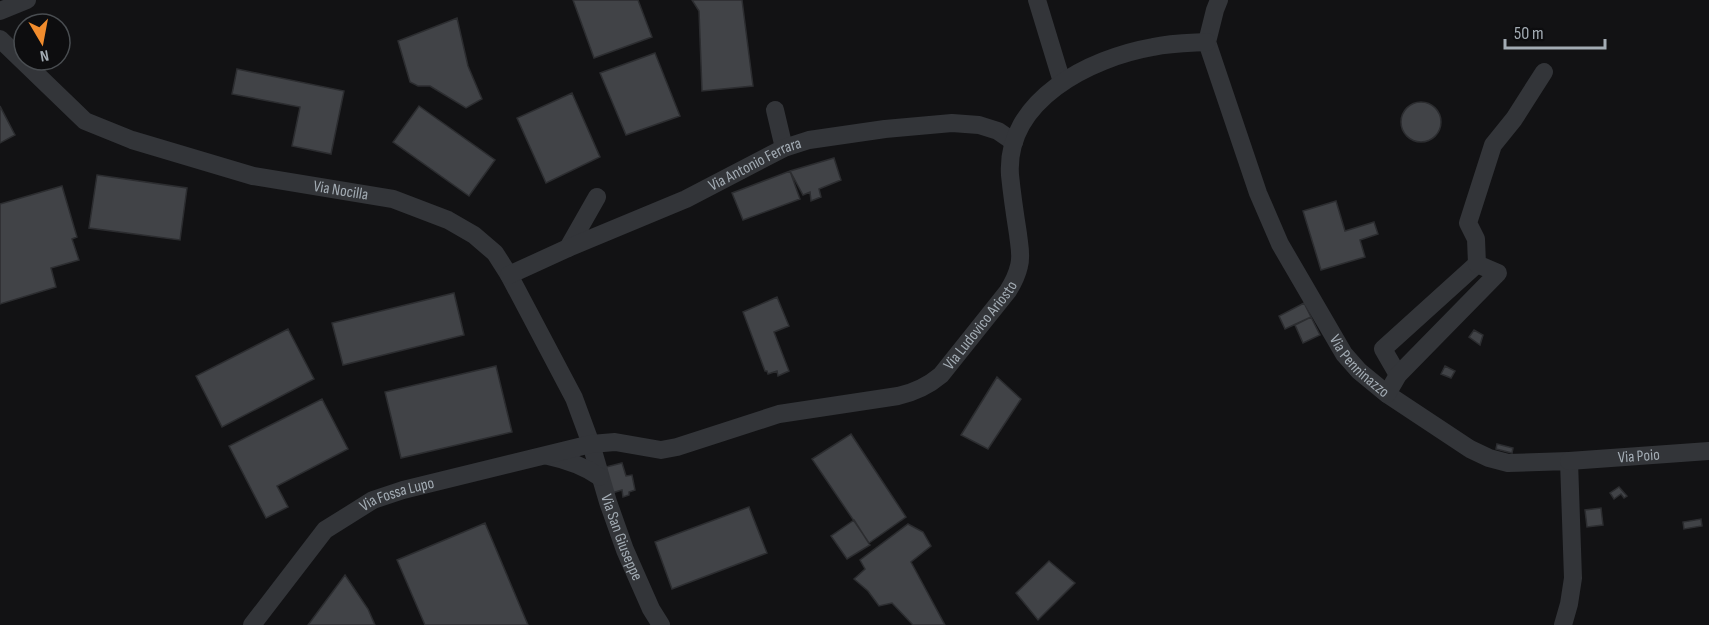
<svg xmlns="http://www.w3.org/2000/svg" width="1709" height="625" font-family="'Sofia Sans Condensed',sans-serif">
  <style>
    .building { fill: #414347; stroke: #2c2d30; stroke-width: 1.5 }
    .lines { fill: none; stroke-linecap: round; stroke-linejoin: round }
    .minor { stroke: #333539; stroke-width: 18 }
    .labels { text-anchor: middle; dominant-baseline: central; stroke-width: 4.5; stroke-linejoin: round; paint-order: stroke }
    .street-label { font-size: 16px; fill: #a3acb4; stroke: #0d0d0f }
  </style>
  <rect width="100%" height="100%" fill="#121214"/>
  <path class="building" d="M573,0H638L652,37L594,58Z
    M692,0H742L753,86L702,91L699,11Z
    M457,18L468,66L482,99L466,108L430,86H418L410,82L398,41Z
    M655,53L680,116L626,135L600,73Z
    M237,69L344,91L331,154L292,146L300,107L232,94Z
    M572,93L600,157L546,183L517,118Z
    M1401 122a20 20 0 1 1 40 0a20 20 0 1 1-40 0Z
    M0,106L15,135L0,143Z
    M419,106L495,160L469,196L393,142Z
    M834,158L841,180L819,189L821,197L811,201L810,192L803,195L790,171Z
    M790,171L800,199L743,220L732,193Z
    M97,175L187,188L180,240L89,228Z
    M62,186L77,237L72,239L79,260L51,268L56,287L0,304V204Z
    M1336,201L1345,231L1374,222L1378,234L1360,240L1365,257L1321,270L1303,211Z
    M454,293L464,335L343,365L332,323Z
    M777,297L789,326L774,332L789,371L778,376L777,371L768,374L767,371H765L743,312Z
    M1304,303L1311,317L1285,329L1279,316Z
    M1311,317L1320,335L1303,343L1295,325Z
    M288,329L314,379L222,427L196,376Z
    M1474,330L1483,335L1480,345L1469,337Z
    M496,366L512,432L401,458L385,392Z
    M1445,366L1455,371L1451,378L1441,374Z
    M997,377L1021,399L988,449L961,435Z
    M322,399L348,449L277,486L288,507L266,518L229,446Z
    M851,434L906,517L869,543L812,459Z
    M1497,444L1513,448L1512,453L1496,449Z
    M622,463L626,476L632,475L635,490L629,492V495L623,497L622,490L612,493L606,467Z
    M1619,487L1627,496L1624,498L1621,494L1614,499L1610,493Z
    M749,507L767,553L672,589L655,542Z
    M1601,508L1603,525L1587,527L1585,510Z
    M1701,519L1702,526L1684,529L1683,522Z
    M854,520L870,545L847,559L831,536Z
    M485,523L528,625H425L397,560Z
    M908,524L923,532L931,546L911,562L945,625H913L892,603L879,606L868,591L854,579L865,569L860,560Z
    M1049,561L1075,583L1038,620L1016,593Z
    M345,575L368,609L375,625H308Z"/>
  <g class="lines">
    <g class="minor">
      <path d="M1037,0L1062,82"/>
      <path id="s1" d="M1219,0L1215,10L1207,42L1258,193L1280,244L1344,354L1359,371L1387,394L1470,449L1489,458L1508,463L1569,461L1573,578L1569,604L1563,625"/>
      <path d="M0,11L27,0"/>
      <path id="s2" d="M0,39L85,121L132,140L253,176L393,199L448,220L474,235L495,253L509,275L574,398L591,444L608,502L625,550L651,609L661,625"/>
      <path d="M775,110L784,148"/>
      <path d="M568,248L597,197"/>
      <path id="s3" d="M509,275L568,248L686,199L784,148L809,140L885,129L952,123L979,125L998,131L1014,142"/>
      <path d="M1398,375L1383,349L1477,264"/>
      <path d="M1387,394L1398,375L1498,273L1477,264L1476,239L1468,223L1493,145L1514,119L1544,72"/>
      <path d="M548,456C567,460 584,466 600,477"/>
      <path id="s4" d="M1569,461L1709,451"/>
      <path id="s5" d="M252,625L325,530L373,500L403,490L591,444L615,442L661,450L677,447L779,414L898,396C916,392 928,386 941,375L1008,291C1013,283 1017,275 1019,266C1022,256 1019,244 1018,234C1015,215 1012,195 1010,175C1005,100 1090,58 1153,47C1171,43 1189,43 1207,42"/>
    </g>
  </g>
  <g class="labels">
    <g class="street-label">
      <text stroke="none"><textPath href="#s3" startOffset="270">Via Antonio Ferrara</textPath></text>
      <text stroke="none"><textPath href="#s2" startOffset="384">Via Nocilla</textPath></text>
      <text stroke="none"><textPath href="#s5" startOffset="828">Via Ludovico Ariosto</textPath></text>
      <text stroke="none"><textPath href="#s1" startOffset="405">Via Penninazzo</textPath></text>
      <text stroke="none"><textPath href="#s4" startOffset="70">Via Poio</textPath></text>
      <text stroke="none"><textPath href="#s5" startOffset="201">Via Fossa Lupo</textPath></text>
      <text stroke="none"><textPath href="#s2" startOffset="866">Via San Giuseppe</textPath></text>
    </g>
  </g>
  <g transform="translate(42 42) rotate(170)"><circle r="28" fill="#0d0d0f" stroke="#494d51" stroke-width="1.5"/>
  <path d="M0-4.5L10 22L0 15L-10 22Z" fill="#f18c2d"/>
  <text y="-9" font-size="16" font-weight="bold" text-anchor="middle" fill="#a3acb4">N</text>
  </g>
  <path d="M1505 39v9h100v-9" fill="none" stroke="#a3acb4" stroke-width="3"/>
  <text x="1514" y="39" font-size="18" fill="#a3acb4" stroke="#0d0d0f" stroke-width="4.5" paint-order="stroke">50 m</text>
</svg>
